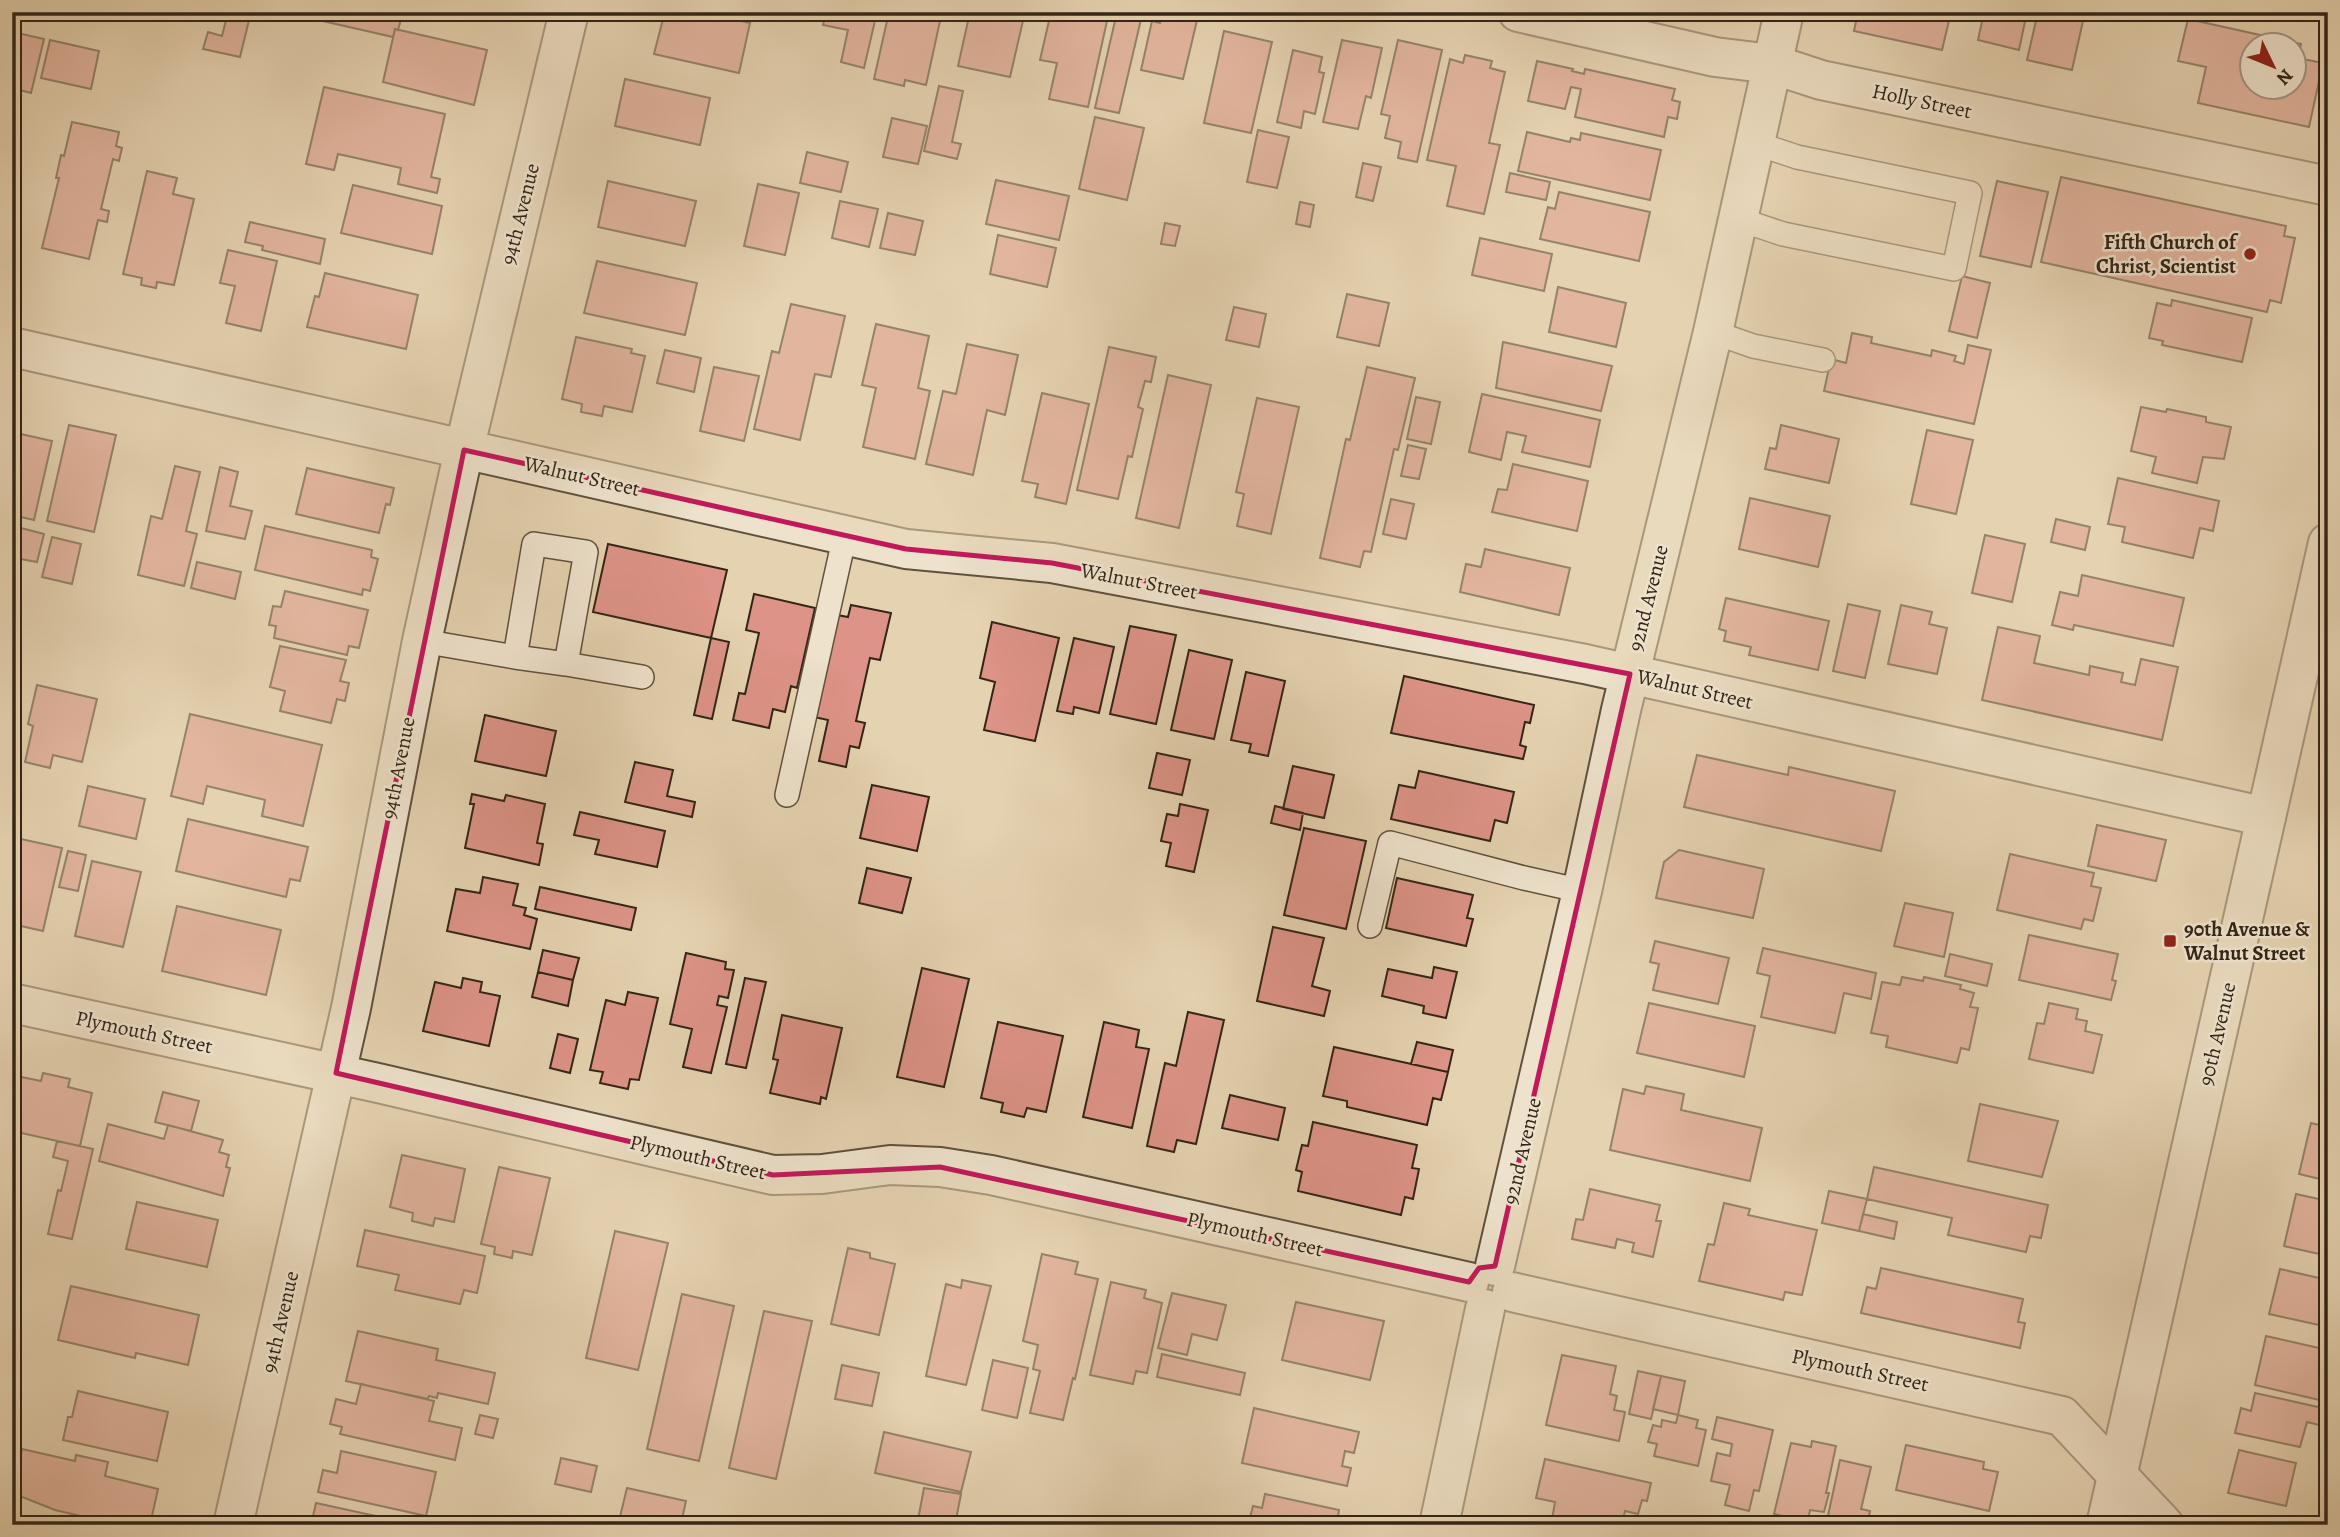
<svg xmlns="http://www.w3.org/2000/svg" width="2340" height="1537" font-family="Alegreya,serif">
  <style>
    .building { fill: #dd9387; stroke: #332517; stroke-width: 2; fill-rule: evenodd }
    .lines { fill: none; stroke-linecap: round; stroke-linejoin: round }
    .service-casing { stroke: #60503d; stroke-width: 26 }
    .minor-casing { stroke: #60503d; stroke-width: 42 }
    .tertiary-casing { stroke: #60503d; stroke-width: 42 }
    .service { stroke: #eee2cc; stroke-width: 23 }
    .minor { stroke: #eee2cc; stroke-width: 38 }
    .tertiary { stroke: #eee2cc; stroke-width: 38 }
    .marked { fill: none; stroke: #c2185b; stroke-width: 5; stroke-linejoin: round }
    .poi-dot { fill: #8f2418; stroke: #eee2cc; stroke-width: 2.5 }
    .labels { text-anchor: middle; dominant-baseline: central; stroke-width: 5; stroke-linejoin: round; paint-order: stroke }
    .street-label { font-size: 21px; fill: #332517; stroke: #eee2cc }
    .poi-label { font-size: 21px; font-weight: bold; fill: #332517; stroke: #eee2cc; text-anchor: end }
  </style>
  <rect width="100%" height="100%" fill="#e5d2b0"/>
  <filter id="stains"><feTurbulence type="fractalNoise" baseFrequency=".00286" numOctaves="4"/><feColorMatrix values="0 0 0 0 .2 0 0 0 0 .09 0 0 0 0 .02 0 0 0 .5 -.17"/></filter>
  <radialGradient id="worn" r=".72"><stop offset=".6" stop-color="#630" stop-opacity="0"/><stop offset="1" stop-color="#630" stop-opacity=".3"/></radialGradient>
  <path class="building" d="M228,12H251L240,57L203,49L208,32L222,36Z
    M283,12H403L398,30L395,29L393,37Z
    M471,12H494L493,17Z
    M650,12H702L750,23L739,73L654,54L663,19L650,16Z
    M826,12H877L864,68L841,62L848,30L823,25Z
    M889,12H942L926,85L905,80L904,86L874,79Z
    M970,12H1025L1010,77L958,66Z
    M1051,12H1109L1088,107L1049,99L1057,63L1040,60Z
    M1117,12L1142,15L1119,113L1095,108Z
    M1163,12H1199L1183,79L1141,70L1152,21L1160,23Z
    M1858,12H1951L1942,50L1854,31Z
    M1984,12H2027L2019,50L1978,40Z
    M2038,12H2085L2072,70L2027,60Z
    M2188,19L2301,44L2298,58L2323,63L2309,127L2198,103L2206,67L2178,61ZM2252,46H2294V88H2252Z
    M395,29L487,50L474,105L383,82Z
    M1224,31L1272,42L1251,133L1204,123Z
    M13,32L44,39L31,93L12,88Z
    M50,40L99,51L91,89L41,78Z
    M1342,40L1382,48L1371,98L1366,96L1358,129L1323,122Z
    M1398,40L1442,50L1417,162L1398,158L1401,142L1385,138L1390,116L1381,114Z
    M1293,50L1322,57L1319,72L1324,73L1315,114L1304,111L1301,128L1277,122Z
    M1465,55L1492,61L1490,68L1505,72L1489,143L1500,145L1484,214L1447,206L1456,166L1427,160L1450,59L1463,63Z
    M1537,61L1573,69L1572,71L1584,74L1585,69L1675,89L1672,100L1680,102L1677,119L1668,117L1664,137L1575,117L1581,89L1571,87L1565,109L1528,101Z
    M625,79L710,98L700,145L615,126Z
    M939,86L963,91L952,142L961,144L957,159L924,151Z
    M324,87L445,114L431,177L440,179L437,193L398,184L401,168L338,154L334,170L306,164Z
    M1095,117L1144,128L1127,200L1079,189Z
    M892,118L927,126L918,164L883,157Z
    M72,122L119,132L116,146L122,148L119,161L113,159L101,209L109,211L107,222L98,220L89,259L42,248L59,178H56L61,155L64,156Z
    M1258,130L1289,137L1277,188L1247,182Z
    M1527,132L1570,142L1571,138L1580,140L1581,133L1661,150L1650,200L1518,171Z
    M807,152L848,162L841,192L800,183Z
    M1363,163L1381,167L1373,201L1356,197Z
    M147,171L177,178L173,194L194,199L174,285L157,282L156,288L141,285L142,278L123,274Z
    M1510,173L1550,182L1546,200L1506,192Z
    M2061,177L2286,226L2284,236L2295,238L2281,303L2270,300L2267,312L2041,262Z
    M996,180L1069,196L1059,240L986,224Z
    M608,181L696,201L685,246L598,227Z
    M1997,181L2048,192L2031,267L1980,256Z
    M758,184L799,193L785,255L744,246Z
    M353,185L442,206L432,254L341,233Z
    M1559,192L1650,212L1639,261L1540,239L1548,207L1555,209Z
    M840,201L878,209L869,247L832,238Z
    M1300,202L1314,205L1310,227L1296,224Z
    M888,213L923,221L915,255L880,248Z
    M250,222L325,239L320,264L262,250L263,246L245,242Z
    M1165,223L1180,226L1175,246L1161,244Z
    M998,235L1056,248L1047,287L990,274Z
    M1480,238L1552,254L1544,291L1472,275Z
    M228,250L277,261L261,331L226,323L235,286L220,283Z
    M597,261L697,283L685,335L584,313Z
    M325,273L418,295L406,349L307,327L315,296L319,297Z
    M1962,276L1990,283L1977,338L1949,331Z
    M1558,287L1626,303L1616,347L1549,332Z
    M1347,294L1389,303L1379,346L1337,337Z
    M2172,300L2252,318L2242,362L2162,345L2163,341L2149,338L2157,303L2171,306Z
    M791,304L845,316L831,377L815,374L800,440L754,429L772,351L779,353Z
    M1234,307L1266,314L1259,347L1226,340Z
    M876,324L929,336L918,388L930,391L915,459L863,447L876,388L862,385Z
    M1852,333L1872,337L1871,343L1931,356L1932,350L1956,356L1954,361L1964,364L1968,345L1991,350L1974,424L1824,391L1831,359L1846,363Z
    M576,337L632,349L631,353L645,356L632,412L604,406L602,416L581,412L582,404L562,399Z
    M1503,342L1612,366L1601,411L1496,388Z
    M967,344L1018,355L1005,415L987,410L973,475L926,464L943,391L956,394Z
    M1109,347L1156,357L1151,382L1145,381L1138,407L1143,409L1132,457L1128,456L1118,499L1077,490Z
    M665,350L701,358L694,392L657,383Z
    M714,367L759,376L744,441L700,431Z
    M1367,367L1415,378L1398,450L1394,449L1371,552L1364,551L1360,567L1320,558L1346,439L1350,440Z
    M1168,375L1211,385L1179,528L1136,518Z
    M1042,393L1089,404L1066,504L1035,497L1038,484L1022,481Z
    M1482,394L1600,420L1590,467L1522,452L1526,436L1507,432L1501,460L1469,452Z
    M1416,397L1440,402L1431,444L1407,439Z
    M1257,398L1299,407L1271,534L1237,526L1244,494L1236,492Z
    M2141,407L2166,412L2167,409L2206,417V422L2231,427L2224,459L2203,457L2197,483L2152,473L2156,457L2131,451Z
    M69,425L116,435L94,532L47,521Z
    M1781,425L1839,439L1829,483L1765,469L1770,448L1776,449Z
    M1927,430L1973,440L1956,514L1911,504Z
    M12,432L52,441L34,520L12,515Z
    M1408,445L1426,449L1419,479L1401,476Z
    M1513,464L1588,481L1577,531L1492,512L1498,489L1507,490Z
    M175,466L200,472L186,531L197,534L184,586L138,575L151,516L162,519Z
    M220,467L238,472L230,506L252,511L245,539L206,531Z
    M307,468L394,488L390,505L386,504L379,533L296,514Z
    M2118,478L2219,501L2213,531L2200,528L2193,558L2122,542L2125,527L2108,524Z
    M1750,498L1830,516L1818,567L1739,549Z
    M1391,499L1414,504L1406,539L1383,534Z
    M2056,519L2090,527L2085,550L2051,542Z
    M265,526L372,550L371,557L378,559L370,591L363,589L362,595L255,570Z
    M21,528L44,534L37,562L15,558Z
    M1985,535L2025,544L2012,602L1972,593Z
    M52,537L81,544L72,584L42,577Z
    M608,544L727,570L711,638L593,612Z
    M1485,549L1570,568L1559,615L1460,592L1466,564L1481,567Z
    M197,562L241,572L235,599L191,588Z
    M2082,575L2184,598L2173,646L2074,625L2073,630L2052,625L2060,592L2078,596Z
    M285,591L368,610L359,648L349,646L347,655L274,638L276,626L269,625L273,606L281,607Z
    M754,594L815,608L797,688L791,686L785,712L773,709L769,728L733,720L739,693L745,694L759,633L746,630Z
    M1726,598L1829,621L1818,670L1749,655L1751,647L1724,641L1726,631L1719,629Z
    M1848,604L1880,611L1865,678L1833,671Z
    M851,605L891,613L880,660L870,658L856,721L865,723L859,748L850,746L846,767L819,761L828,720L814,717L837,615L848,617Z
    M1901,605L1932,612L1929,624L1947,628L1937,674L1888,664Z
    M992,622L1059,638L1035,741L984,730L995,682L980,678Z
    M1130,626L1176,635L1156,724L1110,714Z
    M1998,627L2040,636L2034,663L2089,675L2090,666L2123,673L2121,682L2135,685L2141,659L2178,667L2162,740L1982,700Z
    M711,638L729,642L712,719L694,715Z
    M1074,638L1114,647L1099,713L1074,707L1073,714L1057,711Z
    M280,646L346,660L340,681L349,683L345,701L337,699L331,723L280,711L285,691L270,687Z
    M1189,650L1232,660L1214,739L1171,730Z
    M1246,672L1285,681L1268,756L1249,752L1251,744L1231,740Z
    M1404,676L1534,705L1530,723L1525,722L1520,745L1526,747L1523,759L1391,733Z
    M37,685L97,699L82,762L53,755L50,768L25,762L33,726L28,724Z
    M12,703L19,704L12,732Z
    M190,714L322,745L303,826L262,816L265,800L207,786L203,804L171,796Z
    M485,715L556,731L546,776L475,761Z
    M1157,753L1190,760L1182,795L1149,788Z
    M1697,755L1788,775L1789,767L1895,791L1881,851L1684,807Z
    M635,762L673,770L667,796L695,802L692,817L625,802Z
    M1293,766L1334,775L1324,818L1283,809Z
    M1419,771L1514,792L1507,823L1495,820L1490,841L1391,819L1399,785L1415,788Z
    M872,785L929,797L917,851L860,838Z
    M88,786L145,799L136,839L79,826Z
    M472,794L504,801L506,795L545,804L537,843L543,844L539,865L465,848L474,804H470Z
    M1180,804L1208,810L1194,872L1166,866L1171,843L1161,841L1167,814L1178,816Z
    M1275,806L1303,813L1300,830L1271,823Z
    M580,812L665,831L657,867L595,854L599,840L574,835Z
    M188,819L308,847L300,881L290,879L286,897L176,871Z
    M2097,825L2166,840L2156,881L2088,866Z
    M1304,828L1366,841L1346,929L1284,915Z
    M12,837L62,848L43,931L12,924Z
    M1679,850L1764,869L1753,918L1656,898L1664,862Z
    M68,851L86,855L78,891L59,887Z
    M2010,854L2094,873L2091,886L2101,888L2093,921L2084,919L2081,929L1997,910Z
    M92,861L141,872L123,947L75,936Z
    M867,868L911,878L902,913L859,903Z
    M483,877L518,884L513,905L526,908L524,915L537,919L530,949L447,931L456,889L480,893Z
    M1397,878L1473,895L1467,918L1473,919L1466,946L1386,928Z
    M540,887L636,908L631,930L535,909Z
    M1905,903L1953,913L1944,957L1894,946Z
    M177,906L281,930L266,995L162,971Z
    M1273,927L1324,938L1312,986L1330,991L1324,1016L1257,1001Z
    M2029,935L2118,954L2112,980L2116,981L2111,1000L2019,980Z
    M1655,941L1729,958L1718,1004L1653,990L1659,964L1650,962Z
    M1763,948L1876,973L1871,999L1844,993L1835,1033L1761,1017L1770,976L1757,973Z
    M543,950L579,958L573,980L538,972Z
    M686,953L726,962L725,969L734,970L728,998L719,996L717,1005L727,1007L711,1073L683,1067L692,1029L670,1024Z
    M1950,954L1992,964L1987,986L1945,976Z
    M1434,967L1457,972L1446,1018L1423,1013L1424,1006L1382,996L1388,969L1432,978Z
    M922,968L969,979L944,1087L897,1077Z
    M538,972L573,980L568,1006L532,997Z
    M1902,977L1923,981L1924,977L1961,985L1960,989L1974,993L1970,1007L1978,1008L1969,1050L1961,1048L1957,1063L1886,1047L1888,1036L1871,1033L1882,982L1900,985Z
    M463,978L482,982L480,992L500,996L489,1046L423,1031L435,982L461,988Z
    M745,978L766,982L746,1068L726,1064Z
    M628,992L658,998L639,1080L630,1079L628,1089L600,1083L603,1072L590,1070L606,1000L625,1005Z
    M1649,1003L1755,1026L1744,1077L1637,1053Z
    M2049,1003L2078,1009L2076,1019L2087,1021L2085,1031L2102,1035L2093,1073L2029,1059L2037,1023L2044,1024Z
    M1188,1012L1224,1020L1196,1144L1177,1140L1174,1152L1147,1146L1165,1063L1176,1066Z
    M782,1015L842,1028L826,1099L821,1097L820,1104L770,1093L778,1060L773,1059Z
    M998,1022L1063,1036L1046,1112L1027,1108L1024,1117L1001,1112L1003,1103L981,1098Z
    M1104,1022L1139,1030L1136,1047L1149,1049L1132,1128L1083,1117Z
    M558,1034L578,1039L570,1073L550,1068Z
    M1417,1042L1453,1050L1448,1072L1411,1064Z
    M1334,1047L1448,1072L1441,1100L1433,1098L1427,1125L1347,1107V1101L1323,1096Z
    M43,1073L70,1079L68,1087L92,1093L80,1146L12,1131V1114L21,1077L41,1081Z
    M1646,1086L1684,1094L1681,1110L1762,1128L1750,1181L1610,1150L1623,1089L1644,1094Z
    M163,1092L199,1101L191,1131L155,1122Z
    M1230,1095L1285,1108L1278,1140L1222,1128Z
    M1980,1104L2058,1121L2042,1177L1968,1161Z
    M1313,1122L1417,1145L1412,1168L1419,1169L1413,1199L1405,1197L1401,1215L1298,1191L1302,1172L1296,1170L1302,1145L1308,1146Z
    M2311,1123L2328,1127V1181L2299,1174Z
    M108,1124L164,1139L168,1125L223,1140L219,1152L229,1155L226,1167L230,1168L223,1196L99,1161Z
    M57,1141L93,1149L72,1239L48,1234L58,1190L61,1191L68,1161L53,1157Z
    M402,1155L465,1169L454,1222L435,1218L433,1226L412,1221L413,1213L390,1207Z
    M499,1167L550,1178L532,1255L513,1251L512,1258L494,1254L495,1247L481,1244Z
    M1874,1167L2048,1205L2041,1238L2030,1236L2026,1252L1948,1235L1952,1218L1867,1199Z
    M1590,1189L1660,1205L1656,1221H1661L1653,1257L1632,1252L1634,1243L1617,1239L1615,1248L1572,1239L1576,1219L1583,1220Z
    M1829,1191L1867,1199L1859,1231L1822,1223Z
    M2296,1194L2328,1201V1256L2284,1246Z
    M137,1202L218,1220L207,1267L126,1249Z
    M1724,1203L1750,1209L1748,1215L1817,1230L1802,1295L1785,1292L1783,1300L1699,1281L1708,1244L1714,1245Z
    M1863,1214L1897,1222L1894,1239L1859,1231Z
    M365,1230L485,1256L477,1293L464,1290L460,1304L395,1290L399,1275L357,1266Z
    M615,1231L668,1243L638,1370L586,1358Z
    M848,1248L870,1253V1258L895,1264L879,1335L831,1324Z
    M1042,1254L1078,1262L1075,1274L1098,1279L1075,1379L1073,1378L1063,1420L1030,1413L1040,1371L1033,1369L1038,1345L1023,1341Z
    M1881,1268L2023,1299L2018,1322L2025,1323L2020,1348L1861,1313L1867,1287L1876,1289Z
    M2280,1269L2328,1280V1327L2269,1314Z
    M962,1280L991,1286L966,1385L926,1376L946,1284L961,1288Z
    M1111,1282L1146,1290L1144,1298L1162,1303L1147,1373L1136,1371L1133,1384L1090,1375Z
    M71,1286L199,1315L188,1365L136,1353L135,1358L58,1340Z
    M1172,1293L1226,1305L1217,1340L1192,1334L1187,1355L1158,1348Z
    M682,1294L734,1306L699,1461L647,1449Z
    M1296,1302L1384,1321L1370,1380L1282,1360Z
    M764,1311L812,1321L776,1479L729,1468Z
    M358,1331L438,1349L436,1360L495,1373L488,1404L438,1393L437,1398L429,1396L428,1399L346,1381Z
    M2266,1336L2328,1350V1402L2255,1385Z
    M1162,1354L1245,1373L1240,1395L1157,1377Z
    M1562,1355L1616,1366L1610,1394L1617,1396L1614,1410L1625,1412L1619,1441L1546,1425Z
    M993,1360L1028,1368L1017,1418L982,1410Z
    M842,1365L879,1373L872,1406L835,1399Z
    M1638,1371L1661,1376L1651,1419L1629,1414Z
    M1661,1376L1685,1381L1678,1415L1653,1409Z
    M361,1384L434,1401L429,1421L462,1428L455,1460L340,1434L342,1427L330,1424L336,1399L356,1404Z
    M78,1391L168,1412L157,1461L63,1440L68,1417H72Z
    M2255,1393L2327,1409L2323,1426L2307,1422L2300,1447L2235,1433L2241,1408L2251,1411Z
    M1254,1408L1359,1432L1354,1453L1345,1451L1342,1466L1351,1468L1347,1486L1242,1463Z
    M480,1415L498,1419L493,1438L475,1434Z
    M1678,1415L1698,1420L1696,1428L1706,1430L1698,1466L1654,1456L1657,1444L1648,1442L1653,1425L1661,1427L1662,1420L1676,1423Z
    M1717,1417L1773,1430L1759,1491L1754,1490L1749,1511L1725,1505L1730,1485L1711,1481L1717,1453L1730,1456L1732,1444L1712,1439Z
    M884,1432L971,1452L961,1492L875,1473Z
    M1812,1441L1836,1446L1826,1493H1829L1824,1512L1810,1510L1807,1525H1794L1796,1519L1774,1514L1791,1443L1811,1447Z
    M1906,1445L1984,1462L1983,1469L1998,1472L1989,1511L1896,1490Z
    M22,1449L75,1461L76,1455L108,1462L105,1476L158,1489L150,1525H119L55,1510L12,1493Z
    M2239,1450L2296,1463L2286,1506L2228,1493Z
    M341,1451L436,1472L426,1516L318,1492L323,1470L337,1473Z
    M561,1458L597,1466L591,1492L555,1484Z
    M1545,1459L1651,1483L1647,1501L1642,1500L1638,1514L1625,1511L1622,1525H1551L1555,1502L1536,1498Z
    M1840,1460L1871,1467L1861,1509L1870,1511L1867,1525H1826Z
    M627,1488L686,1501L682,1519L695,1522L694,1525H618Z
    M924,1488L961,1494L955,1525H917Z
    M1265,1494L1339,1510L1337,1521L1345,1523V1525H1248L1253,1506L1262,1508Z
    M316,1503L385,1518L383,1525H311Z"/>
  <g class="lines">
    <defs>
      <path id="service" d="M1738,219L1783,234L1954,269L1970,193L1797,157L1755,143
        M1713,332L1753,346L1823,360
        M422,641L515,657L534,544L586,552L566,664L642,677
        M515,657L566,664
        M787,795L845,535
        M1370,926L1390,843L1524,878L1582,891"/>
      <path id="minor" d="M1518,12L1715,57L1772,64L1821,80L2328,186
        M12,347L906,549L1052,563L1585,664L2266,817
        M12,1003L378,1083L773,1175L822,1174L890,1165L940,1167L991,1175L1469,1282
        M1495,1266L1582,891L1621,710L1713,332L1784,12
        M1512,1292L2062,1416L2164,1525
        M233,1525L351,1008L422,641L464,450L569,12
        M1439,1525L1485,1309"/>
      <path id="tertiary" d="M2106,1525L2328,543"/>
    </defs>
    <use href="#service" class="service-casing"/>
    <use href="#minor" class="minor-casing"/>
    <use href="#tertiary" class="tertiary-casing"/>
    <use href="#service" class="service"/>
    <use href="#minor" class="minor"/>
    <use href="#tertiary" class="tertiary"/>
  </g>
  <path d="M0 0H2340V1537H0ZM464,450L906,549L1052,563L1630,674L1495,1266L1479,1268L1469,1282L940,1167L773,1175L336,1073Z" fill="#e5d2b0" fill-opacity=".55" fill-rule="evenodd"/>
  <path class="marked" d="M464,450L906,549L1052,563L1630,674L1495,1266L1479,1268L1469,1282L940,1167L773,1175L336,1073Z"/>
  <g class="poi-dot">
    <circle cx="2250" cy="254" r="7"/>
    <rect x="2163" y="934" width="14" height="14" rx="3.5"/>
  </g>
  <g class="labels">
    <g class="street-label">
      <text transform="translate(1922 101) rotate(12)">Holly Street</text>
      <text transform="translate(520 214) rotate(-76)">94th Avenue</text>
      <text transform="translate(582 476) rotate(13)">Walnut Street</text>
      <text transform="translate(1139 581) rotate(11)">Walnut Street</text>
      <text transform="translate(1648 598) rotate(-76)">92nd Avenue</text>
      <text transform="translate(1695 689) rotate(13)">Walnut Street</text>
      <text transform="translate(398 768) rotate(-79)">94th Avenue</text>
      <text transform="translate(144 1032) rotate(12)">Plymouth Street</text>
      <text transform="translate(2217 1034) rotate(-77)">90th Avenue</text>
      <text transform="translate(1522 1151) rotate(-77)">92nd Avenue</text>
      <text transform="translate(698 1157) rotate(13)">Plymouth Street</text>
      <text transform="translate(1255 1234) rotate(13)">Plymouth Street</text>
      <text transform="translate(280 1322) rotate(-77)">94th Avenue</text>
      <text transform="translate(1860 1370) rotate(12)">Plymouth Street</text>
    </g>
    <g class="poi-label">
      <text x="2236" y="242">Fifth Church of<tspan x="2236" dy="24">Christ, Scientist</tspan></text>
      <text x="2184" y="929" text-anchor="start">90th Avenue &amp;<tspan x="2184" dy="24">Walnut Street</tspan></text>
    </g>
  </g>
  <rect width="2340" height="1537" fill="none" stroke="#e5d2b0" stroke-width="42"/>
  <rect x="14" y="14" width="2312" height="1509" fill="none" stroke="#332517" stroke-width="3.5"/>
  <rect x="21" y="21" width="2298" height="1495" fill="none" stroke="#332517" stroke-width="2"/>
  <g transform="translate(2273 66) rotate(133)"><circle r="33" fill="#eee2cc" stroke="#a39684" stroke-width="2"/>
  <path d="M0-5L12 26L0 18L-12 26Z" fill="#8f2418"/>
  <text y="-10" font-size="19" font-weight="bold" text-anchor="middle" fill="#332517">N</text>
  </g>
  <rect width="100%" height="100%" filter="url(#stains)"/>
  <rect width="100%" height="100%" fill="url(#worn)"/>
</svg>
